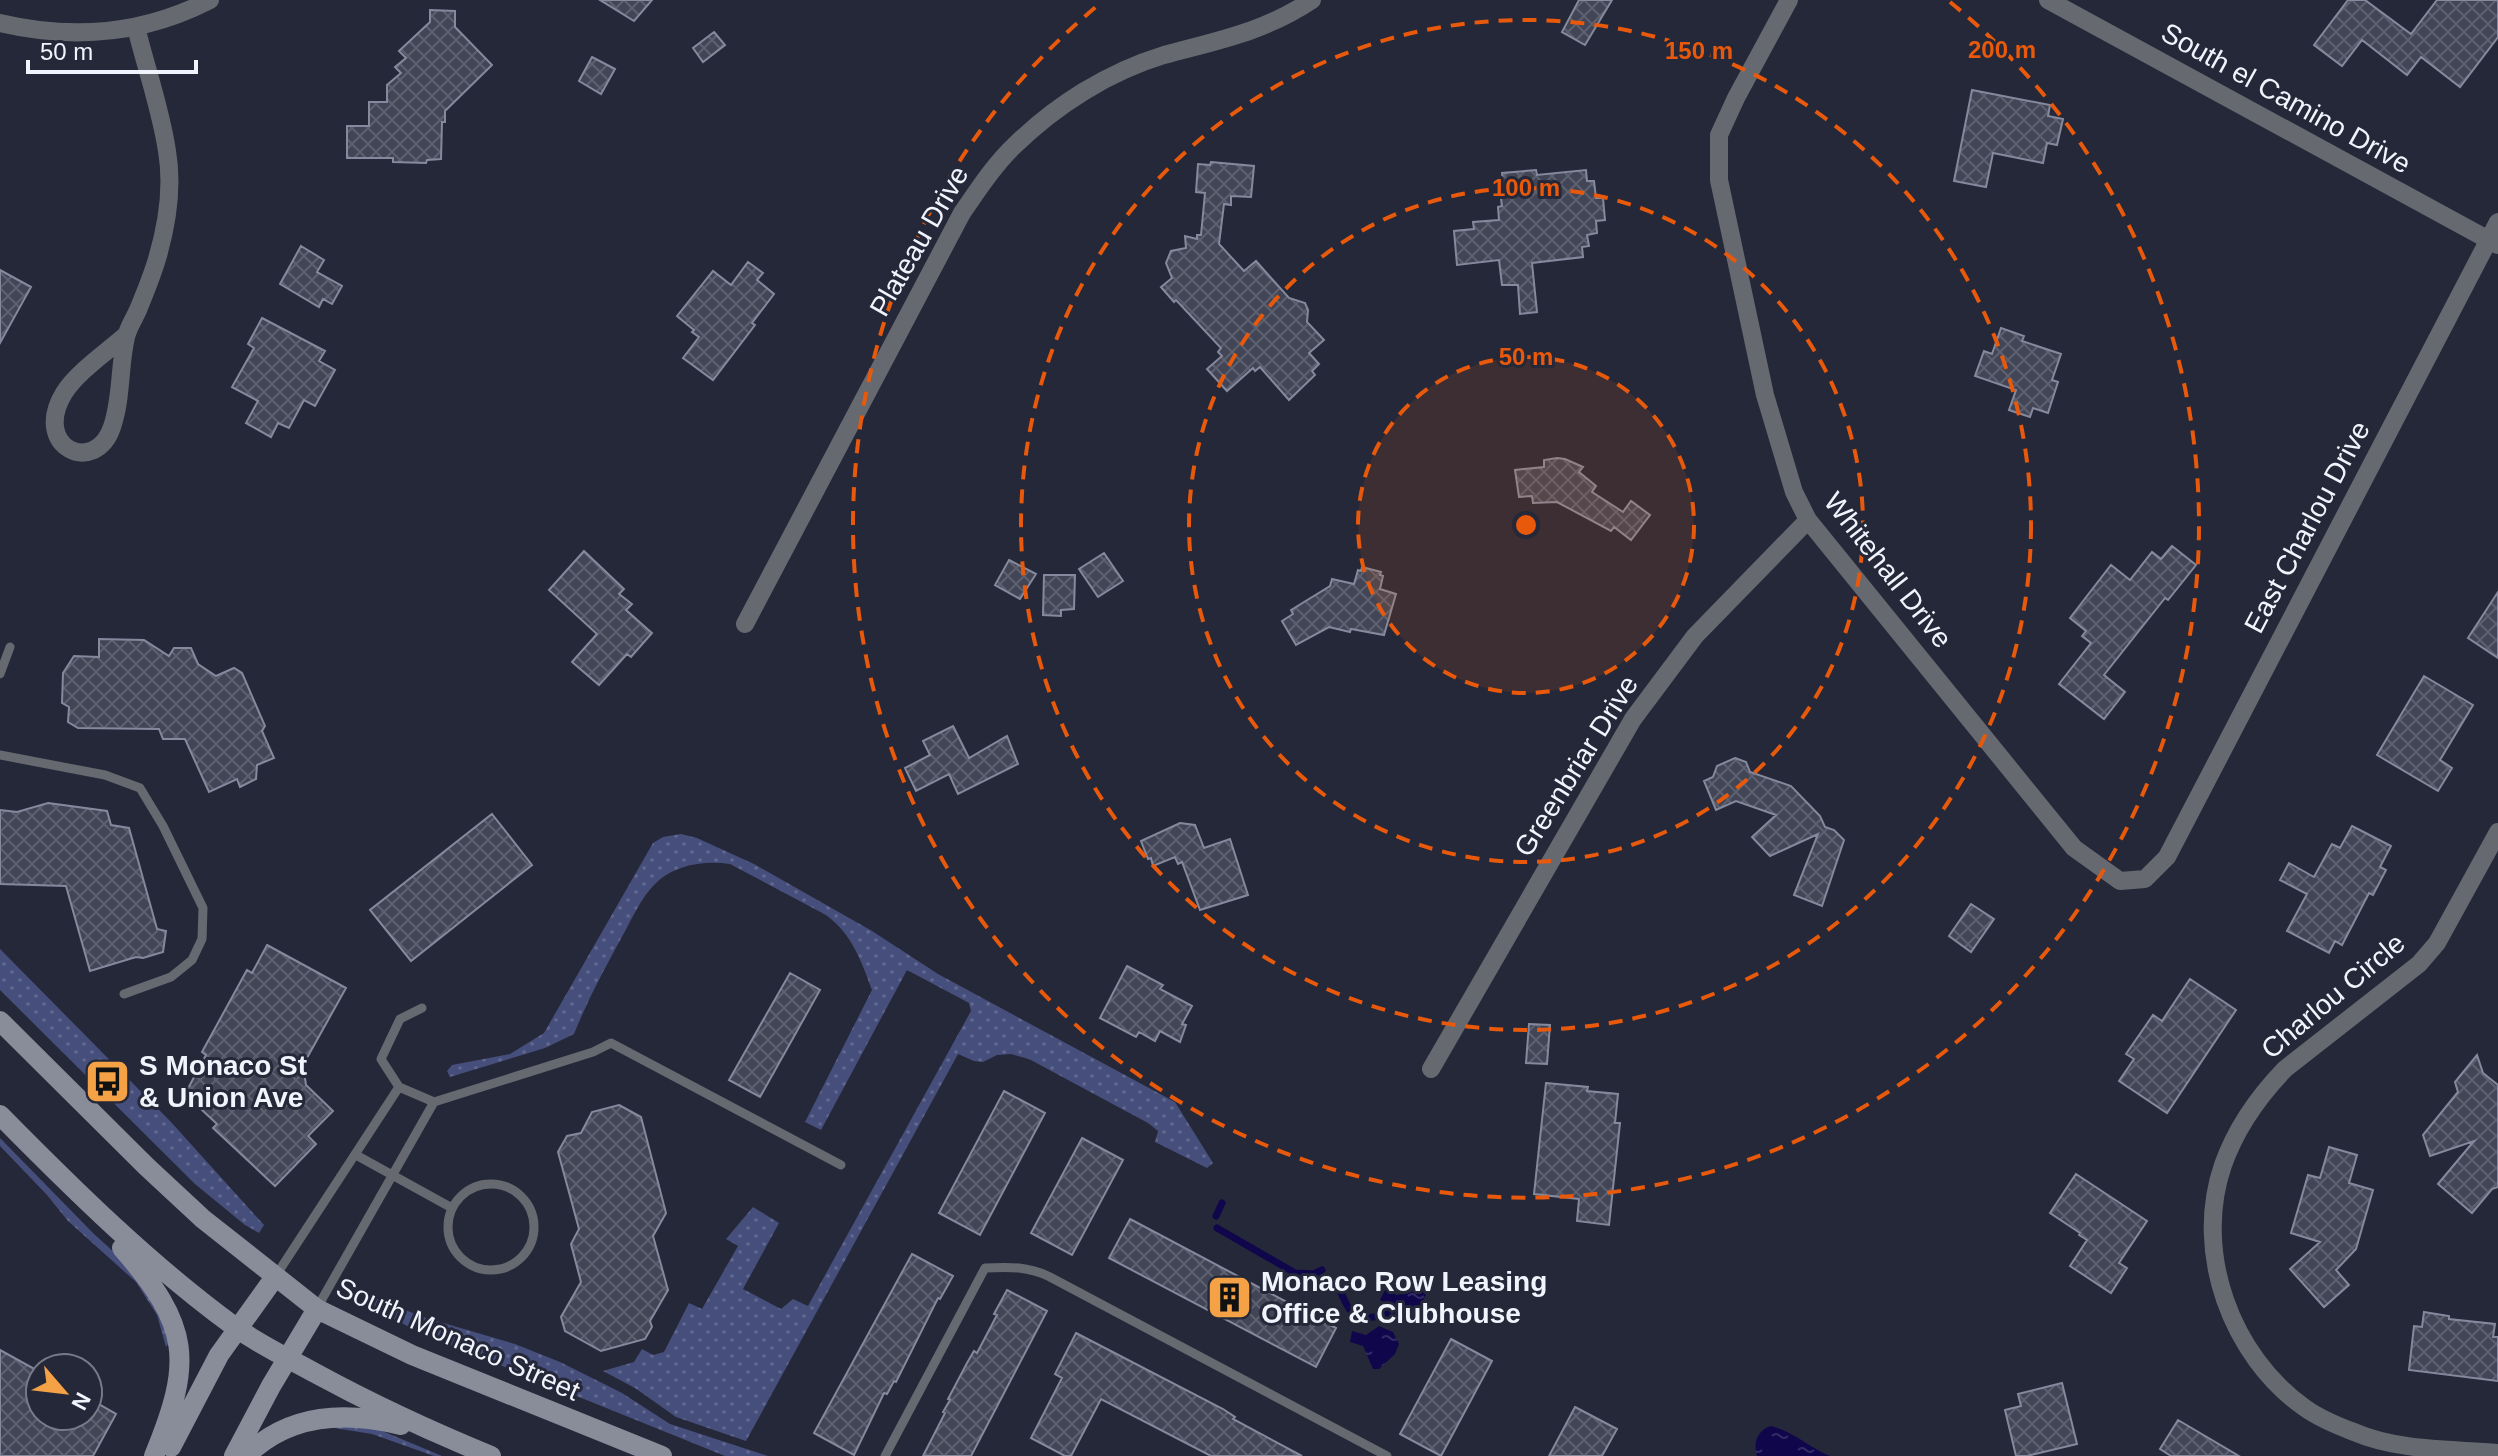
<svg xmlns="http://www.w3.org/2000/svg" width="2498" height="1456" font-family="Helvetica,sans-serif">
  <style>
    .grass { fill: url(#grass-dots) }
    .water { fill: url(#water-ripples) }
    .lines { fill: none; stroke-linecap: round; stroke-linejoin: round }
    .stream { stroke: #0f064b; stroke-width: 7 }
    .building { fill: url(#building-cross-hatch); stroke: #85899d; stroke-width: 2 }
    .lane { stroke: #676971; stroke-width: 9 }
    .street { stroke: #676971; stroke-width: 18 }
    .secondary { stroke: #898d9a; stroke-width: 20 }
    .ring { fill: none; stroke: #e8590c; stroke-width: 4; stroke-dasharray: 14 10 }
    .labels { text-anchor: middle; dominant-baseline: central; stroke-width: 6; stroke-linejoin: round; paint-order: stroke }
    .street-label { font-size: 28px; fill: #f2f4fd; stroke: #252838 }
    .poi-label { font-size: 28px; font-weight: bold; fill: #f2f4fd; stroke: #252838; text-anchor: start }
    .centre { fill: #e8590c; stroke: #252838; stroke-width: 4 }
    .ring-label { font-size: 24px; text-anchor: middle; font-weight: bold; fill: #e8590c; stroke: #252838; stroke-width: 6; stroke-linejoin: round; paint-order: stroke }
  </style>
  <defs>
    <pattern id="grass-dots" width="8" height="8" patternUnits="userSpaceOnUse" patternTransform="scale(2)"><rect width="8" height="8" fill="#464e7c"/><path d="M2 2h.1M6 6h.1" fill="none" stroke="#616890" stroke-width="1.8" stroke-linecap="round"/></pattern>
    <pattern id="water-ripples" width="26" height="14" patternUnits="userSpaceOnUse" patternTransform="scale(2)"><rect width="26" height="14" fill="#0f064b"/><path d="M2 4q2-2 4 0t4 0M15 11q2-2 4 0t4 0" fill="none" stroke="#322b66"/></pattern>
    <pattern id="building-cross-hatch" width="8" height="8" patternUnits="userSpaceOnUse" patternTransform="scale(2)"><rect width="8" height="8" fill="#414556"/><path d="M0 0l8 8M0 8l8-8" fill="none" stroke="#5d606f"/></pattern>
  </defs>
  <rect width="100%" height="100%" fill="#252838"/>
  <path class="grass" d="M681,834L697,838L754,864L872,931L938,974L1175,1102L1213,1163L1207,1168L1155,1142L1158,1131L1148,1123L1029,1059L1011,1054L997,1055L983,1062L974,1061L958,1054L746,1441L676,1417L635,1388L603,1371L634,1362L642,1349L653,1355L664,1352L689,1303L702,1309L738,1246L726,1239L753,1207L779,1223L743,1289L781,1309L793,1299L808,1306L971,1011L969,1003L907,970L821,1130L805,1122L872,990C861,960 852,934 826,915L730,864C704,860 673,865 654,885C641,898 633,917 624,933C606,966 588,999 574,1034L545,1048L450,1077L447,1071L452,1065L510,1054L544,1033L653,843L663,837Z
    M0,949L171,1122L264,1225L259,1233L245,1225L195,1184L0,990Z
    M0,1138L94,1234L138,1274L171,1340L166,1347L157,1315L136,1282L68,1221L47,1195L0,1146Z
    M370,1296L423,1317L515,1344L560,1362L622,1393L670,1424L768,1456H725L421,1333L382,1313L368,1300Z
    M348,1426L380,1430L442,1456H434L372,1434L328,1427Z"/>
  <path class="water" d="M1385,1290L1397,1295L1421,1290L1426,1295L1415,1315L1405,1319L1399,1315L1394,1307L1380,1300Z
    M1379,1326L1393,1332L1399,1344L1395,1354L1379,1369H1373L1363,1346L1350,1342L1352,1331L1366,1335Z
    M1771,1426C1792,1431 1810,1448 1830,1456H1757C1753,1443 1757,1430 1771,1426Z"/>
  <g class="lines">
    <path class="stream" d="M1216,1216L1222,1203
      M1217,1228L1295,1273L1314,1274L1322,1270
      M1336,1281C1353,1321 1353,1323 1396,1312"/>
  </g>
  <path class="building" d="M600,0H652L634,21Z
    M1579,0H1612L1585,45L1562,32Z
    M2348,0H2365L2411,34L2437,0H2498V37L2460,87L2421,57L2407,75L2362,40L2342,66L2314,45Z
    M430,10L455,11V27L492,65L445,111V122H442L441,159L427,160L426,163L393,162V158H347V126H369V102H387V85L401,73L395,67L406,58L399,51L430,22Z
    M714,32L725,45L703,62L693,48Z
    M592,57L615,69L601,94L579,81Z
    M1972,90L2050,105L2048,116L2063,119L2057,145L2047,143L2043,163L1993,153L1986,187L1954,181Z
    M1211,162L1254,166L1251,197L1231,196V205L1224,204L1219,244L1244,271L1256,261L1289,298L1305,303L1308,310L1307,322L1324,340L1309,353L1319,364L1312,371L1315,375L1289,400L1260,367L1255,371L1253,368L1227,391L1207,369L1222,356L1218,352L1221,348L1176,300L1174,302L1161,287L1172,278L1166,263L1171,251L1186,248L1185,236L1197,239V235H1201L1205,193L1196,192L1198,164L1210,165Z
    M1536,170L1537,175L1586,170L1587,181H1594L1596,198H1603L1605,220L1596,221L1597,233L1587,235L1589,246L1582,247L1583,257L1532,263L1537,312L1520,314L1518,285H1502L1499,260L1457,265L1454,231L1474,229L1473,222L1499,220L1498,207L1502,206L1500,191H1504L1502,173Z
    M301,246L324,260L317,272L342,286L332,304L323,299L319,307L280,284Z
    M748,262L763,273L757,280L774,294L752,323L755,325L713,380L683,358L699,337L692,332L694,330L677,316L713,271L731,285Z
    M0,270L31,287L0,343Z
    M262,318L325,351L319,361L335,370L315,406L304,400L289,428L278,423L271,437L246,423L258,401L232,387L254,348L248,344Z
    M2001,328L2024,336L2022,341L2061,354L2052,380L2058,382L2048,413L2033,408L2030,417L2009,410L2016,390L1975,376L1984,351L1992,354Z
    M1557,458L1565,459L1583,467L1579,472L1596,486L1592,492L1623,512L1631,501L1650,515L1631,540L1614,527L1611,531L1557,502L1533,503L1532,496L1519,497L1515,470L1544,467V460Z
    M2172,546L2196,565L2168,600L2165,598L2104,675L2125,692L2104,719L2059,684L2091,643L2082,636L2086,631L2070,618L2111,565L2130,580L2152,552L2161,559Z
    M584,551L624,589L619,594L632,604L626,610L652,633L631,657L627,654L599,685L572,662L597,634L549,590Z
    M1104,553L1123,581L1098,597L1079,569Z
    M1009,560L1036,574L1020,599L995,585Z
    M1362,567L1381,572L1380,575L1383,576L1380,589L1396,594L1384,635L1351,629L1350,632L1329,627L1296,645L1282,621L1293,614L1291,610L1330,586L1332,579L1354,584L1358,570L1361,571Z
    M1044,575H1075L1074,609L1061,610V616L1043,615Z
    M2498,592V658L2468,638Z
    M99,639L144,640L169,656L174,648H191L198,664L216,676L234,668L242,673L265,726L262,731L274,758L257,765L256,779L240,787L237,779L209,792L185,739H163L159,729L78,728L68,722L69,707L62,703L63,673L74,656L99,657Z
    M2424,676L2473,705L2440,760L2452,768L2438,791L2377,755Z
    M953,726L969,758L1007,736L1018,764L958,794L949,774L916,791L905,768L930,755L923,741Z
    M1735,758L1746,762L1750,772L1791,786L1820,816L1825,827L1834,830L1844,840L1822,906L1794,895L1818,834L1770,856L1752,837L1776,815L1736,801L1716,810L1704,781L1713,777L1717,766Z
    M48,803L107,811L111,825L129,828L157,929L166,931L163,952L143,958L136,957L90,971L66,886L0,884V810L17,812Z
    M492,814L532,865L411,961L370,910Z
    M1180,823L1195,825L1204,848L1230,839L1248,895L1200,910L1182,862L1178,864L1175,857L1153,866L1151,858L1148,859L1141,841Z
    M2352,826L2391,846L2380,867L2386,870L2373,895L2369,893L2342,945L2335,941L2329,953L2287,931L2307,894L2280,880L2289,863L2314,877L2332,844L2340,848Z
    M1971,904L1994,919L1971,952L1949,936Z
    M267,945L346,988L303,1065L306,1085L333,1111L308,1136L316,1144L275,1186L213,1128L217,1124L185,1094L206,1055L202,1052L247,970L252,973Z
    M1127,966L1163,985L1160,989L1192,1006L1182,1024L1186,1025L1180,1042L1160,1031L1155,1041L1139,1032L1136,1037L1100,1018Z
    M790,973L820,990L760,1097L729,1080Z
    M2190,979L2236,1010L2167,1113L2119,1081L2134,1059L2126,1054L2153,1015L2162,1021Z
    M1529,1024L1550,1025L1547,1064L1526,1063Z
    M2477,1055L2483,1073L2498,1085V1187L2492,1189L2472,1213L2438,1184L2474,1141L2430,1156L2423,1135L2458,1092L2455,1082Z
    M1546,1083L1588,1087L1587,1091L1618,1094L1615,1123H1620L1609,1225L1577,1221L1579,1199L1534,1194Z
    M1004,1091L1045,1113L980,1235L939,1213Z
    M619,1105L641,1117L666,1213L653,1236L668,1290L650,1321L652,1327L645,1339L601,1351L565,1331L561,1317L581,1282L571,1244L579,1229L558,1152L567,1136L581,1133L592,1112Z
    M1082,1138L1123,1160L1072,1255L1031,1233Z
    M2329,1147L2357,1155L2349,1183L2373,1190L2356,1249L2336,1270L2349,1285L2324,1307L2290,1269L2320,1242L2291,1233L2308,1175L2320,1178Z
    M2076,1174L2147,1221L2119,1263L2127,1268L2111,1293L2070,1266L2087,1240L2079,1235L2080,1233L2050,1213Z
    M1130,1219L1336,1328L1316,1367L1109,1258Z
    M912,1254L953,1276L940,1299L938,1298L896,1382L894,1381L887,1394L884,1393L854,1455L814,1433Z
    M1007,1290L1047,1311L971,1456H923L945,1413L943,1412L950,1400L948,1399L967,1363L974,1351L977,1353L997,1315L994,1314Z
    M2424,1312L2449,1316V1319L2495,1324L2493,1337H2498V1381L2409,1370L2414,1326L2422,1327Z
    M1076,1333L1223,1409L1235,1417L1233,1419L1302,1456H1211L1101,1399L1071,1456H1065L1031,1438L1062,1378L1055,1374Z
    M1451,1339L1492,1361L1441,1456L1400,1434Z
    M0,1350L40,1372V1416H88V1398L116,1414L93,1456H0Z
    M2062,1383L2077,1444L2027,1456H2016L2005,1410L2021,1406L2018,1394Z
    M1575,1407L1617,1429L1602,1456H1549Z
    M2178,1420L2239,1456H2171L2160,1449Z"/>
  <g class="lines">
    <path class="lane" d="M0,674L10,647
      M0,755L105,775L140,788L163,826L203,908L202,939L192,960L171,977L124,994
      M422,1008L400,1019L381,1059L399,1087L434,1102L593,1052L611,1043L841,1165
      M356,1155L452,1208
      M448 1227a43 43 0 1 1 86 0a43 43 0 1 1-86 0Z
      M275,1277L399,1087
      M317,1308L434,1102
      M885,1456L985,1268C1009,1267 1028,1266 1050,1277L1387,1456"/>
    <path class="street" d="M1789,0L1736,98L1719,135V180L1765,395L1794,492L1808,520L2074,848L2120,881L2145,879L2167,857L2498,222
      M2048,0L2498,245
      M0,23C72,40 144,34 210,0
      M126,335C108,351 77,372 64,393C31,447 95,477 112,427C122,398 119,367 126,337C128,328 134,319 138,310C145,293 152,276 157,259C167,225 173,186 167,151C161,110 146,68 136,27
      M745,624L962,213C978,190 994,165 1014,146C1056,105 1108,72 1164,55C1219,40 1264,32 1312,0
      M2498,832L2437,943L2419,964L2285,1069C2258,1097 2236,1128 2223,1165C2193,1252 2231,1356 2305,1408C2319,1418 2338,1426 2354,1432C2398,1451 2451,1449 2498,1453
      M1431,1069L1633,719L1695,636L1808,520"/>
    <path class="secondary" d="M0,1021L147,1167L203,1219L317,1309L412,1355L662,1456
      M0,1115C74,1190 150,1265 235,1327C260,1345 288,1358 315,1373C372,1404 430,1431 491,1456
      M122,1248C191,1327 193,1361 154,1456
      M171,1447L219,1355L275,1277
      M234,1456L271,1386L317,1309
      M246,1456C289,1413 345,1411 401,1425"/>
  </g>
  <circle cx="1526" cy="525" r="168" fill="#e8590c" fill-opacity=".12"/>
  <g class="ring">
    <circle cx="1526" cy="525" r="168"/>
    <circle cx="1526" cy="525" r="337"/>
    <circle cx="1526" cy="525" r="505"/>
    <path d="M1950 2A673 673 0 1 1 1102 2"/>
  </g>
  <defs>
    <symbol id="bus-square" viewBox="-11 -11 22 22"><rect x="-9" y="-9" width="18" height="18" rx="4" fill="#f5a246" stroke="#252838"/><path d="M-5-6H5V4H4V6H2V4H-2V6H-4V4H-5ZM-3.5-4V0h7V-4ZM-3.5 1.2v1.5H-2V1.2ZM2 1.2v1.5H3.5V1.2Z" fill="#111"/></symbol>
    <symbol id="building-square" viewBox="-11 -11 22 22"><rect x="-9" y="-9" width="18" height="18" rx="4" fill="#f5a246" stroke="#252838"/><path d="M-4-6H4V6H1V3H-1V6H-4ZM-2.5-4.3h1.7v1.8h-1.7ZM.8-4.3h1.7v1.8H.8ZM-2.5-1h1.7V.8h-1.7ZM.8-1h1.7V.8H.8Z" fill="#111"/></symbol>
  </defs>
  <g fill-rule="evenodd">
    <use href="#bus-square" x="82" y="1056" width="51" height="51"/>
    <use href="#building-square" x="1204" y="1272" width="51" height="51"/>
  </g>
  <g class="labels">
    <g class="street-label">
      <text transform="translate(2286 98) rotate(29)">South el Camino Drive</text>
      <text transform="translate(919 241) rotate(-60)">Plateau Drive</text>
      <text transform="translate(2307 527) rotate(-62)">East Charlou Drive</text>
      <text transform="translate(1888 570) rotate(52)">Whitehall Drive</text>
      <text transform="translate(1576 766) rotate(-58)">Greenbriar Drive</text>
      <text transform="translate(2333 996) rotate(-40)">Charlou Circle</text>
      <text transform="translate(458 1339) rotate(24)">South Monaco Street</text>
    </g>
    <g class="poi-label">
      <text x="139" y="1065">S Monaco St<tspan x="139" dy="32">&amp; Union Ave</tspan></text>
      <text x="1261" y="1281">Monaco Row Leasing<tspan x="1261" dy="32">Office &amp; Clubhouse</tspan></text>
    </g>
  </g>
  <circle cx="1526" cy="525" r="12" class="centre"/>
  <g class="ring-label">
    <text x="2002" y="58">200 m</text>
    <text x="1699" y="59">150 m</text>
    <text x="1526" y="196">100 m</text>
    <text x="1526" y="365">50 m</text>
  </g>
  <g transform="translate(64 1392) rotate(118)"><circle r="38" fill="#252838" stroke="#777a87" stroke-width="2"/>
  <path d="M0-6L14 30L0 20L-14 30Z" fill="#f5a246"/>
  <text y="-12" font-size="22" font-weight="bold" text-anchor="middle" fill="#f2f4fd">N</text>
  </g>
  <path d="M28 60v12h168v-12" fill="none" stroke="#f2f4fd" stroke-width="4"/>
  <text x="40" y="60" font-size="24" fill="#f2f4fd" stroke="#252838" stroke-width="6" paint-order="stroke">50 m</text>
</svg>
